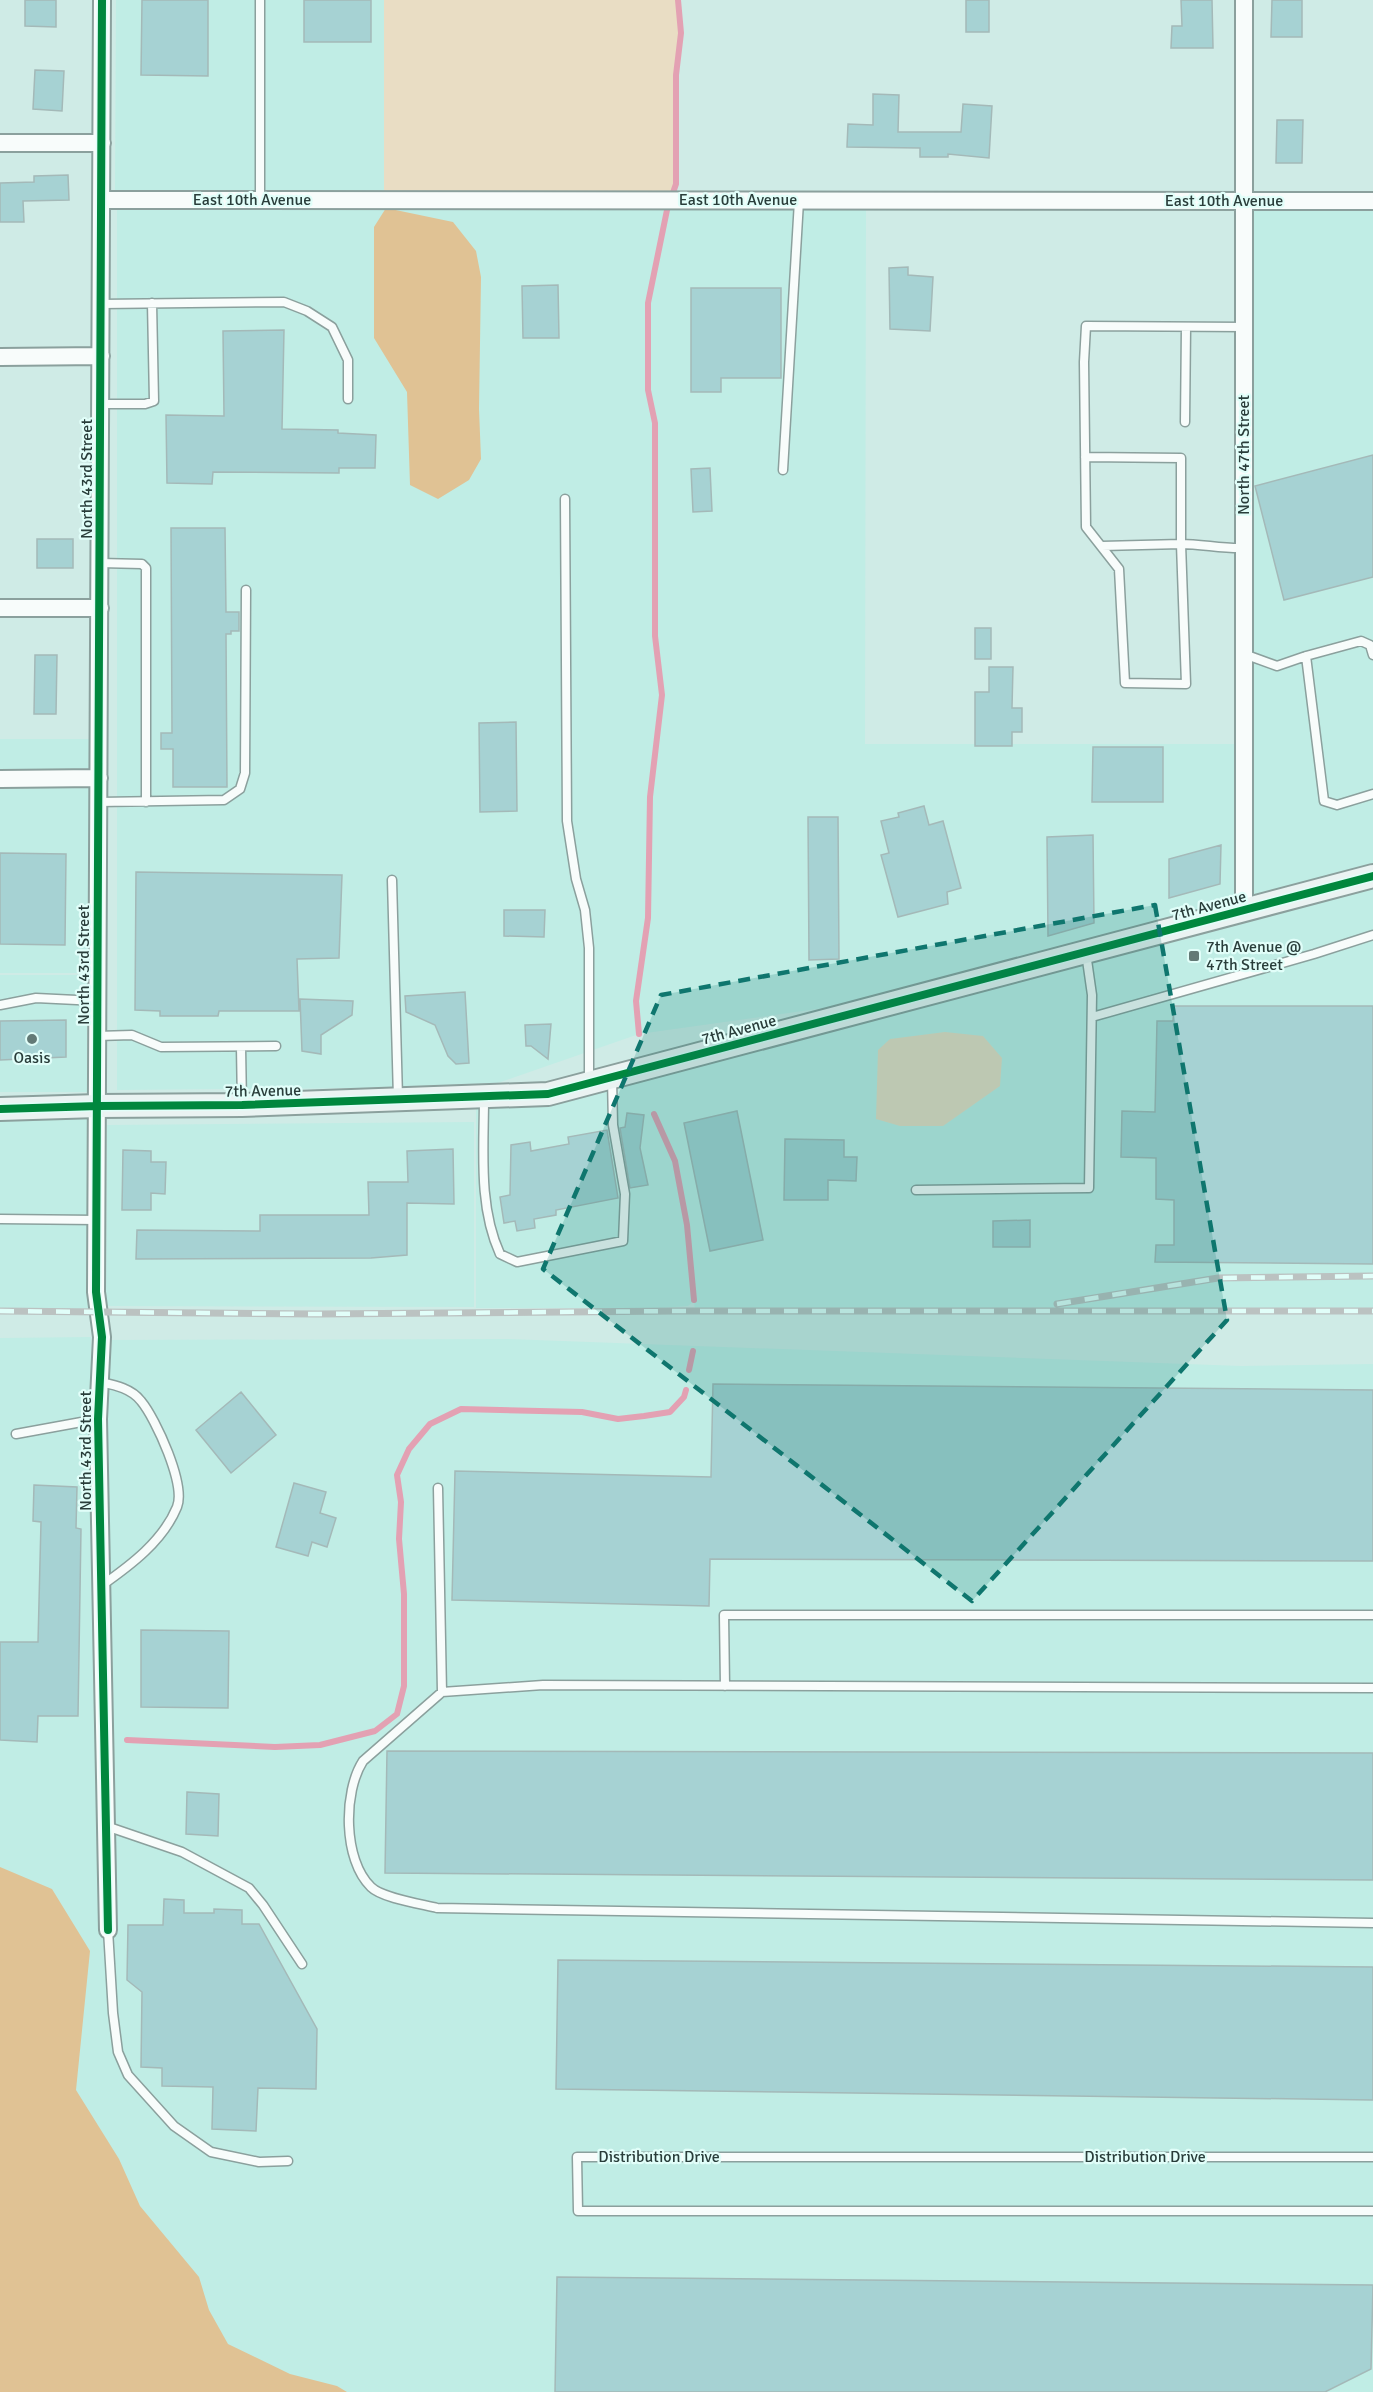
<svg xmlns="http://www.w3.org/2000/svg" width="1373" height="2392" font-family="Signika,sans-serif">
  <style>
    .built { fill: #c0ede5 }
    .green { fill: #e9ddc4 }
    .forest { fill: #e0c294 }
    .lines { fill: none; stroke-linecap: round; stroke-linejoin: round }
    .stream { stroke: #e3a1b3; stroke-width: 6 }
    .building { fill: #a6d2d3; stroke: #a4b9b8; stroke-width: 1.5 }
    .lane-casing { stroke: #8ba09d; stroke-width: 11 }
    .street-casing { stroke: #8ba09d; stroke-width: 20 }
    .secondary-casing { stroke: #8ba09d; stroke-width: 26 }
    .lane { stroke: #f8fcfb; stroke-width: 8 }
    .street { stroke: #f8fcfb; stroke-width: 16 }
    .secondary { stroke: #eaf3f2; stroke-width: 22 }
    .rail-casing { stroke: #bbc2c1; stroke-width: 7 }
    .rail { stroke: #e1fef9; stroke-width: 4.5; stroke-dasharray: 14; stroke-linecap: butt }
    .cycleway-casing { stroke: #e1fef9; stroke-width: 11 }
    .cycleway { stroke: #00873e; stroke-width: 8 }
    .marked { fill: #0f766e; fill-opacity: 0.2; stroke: #0f766e; stroke-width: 4.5; stroke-dasharray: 12 8; stroke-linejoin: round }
    .poi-dot { fill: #637a76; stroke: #e1fef9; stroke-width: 2 }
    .labels { text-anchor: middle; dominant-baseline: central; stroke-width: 4.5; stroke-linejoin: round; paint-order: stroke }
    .street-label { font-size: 16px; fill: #293d3a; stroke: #e1fef9 }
    .poi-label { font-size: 16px; fill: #293d3a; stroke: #e1fef9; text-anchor: start }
  </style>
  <rect width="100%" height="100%" fill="#cfebe6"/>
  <path class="built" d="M116,0H384V195L115,193Z
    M1250,197L1373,199V870L1245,905Z
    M117,209H866L865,744H1240L1241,910L888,999L639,1034L486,1087L117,1090Z
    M0,739H94L93,973H0Z
    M1373,878V1308L695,1311L694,1301L688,1306L662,1308H476V1100L554,1093Z
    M0,975H87V1092H0Z
    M0,1118H93L95,1310L0,1309Z
    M474,1122V1307L106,1306L107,1125Z
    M91,1337L96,1569L101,1340L509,1339L1241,1366L1373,1364V2392H263L0,2041V1338Z"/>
  <path class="green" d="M384,0H678L681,33L676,76V184L674,194L384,195Z
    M945,1032L983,1036L1002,1058L1000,1086L943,1126H900L876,1119L878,1050L890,1039Z"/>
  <path class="forest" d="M386,208L453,222L476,251L481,277L479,409L481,459L469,480L438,499L410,485L407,392L374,338V227Z
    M0,1867L52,1889L90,1951L76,2090L119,2159L140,2206L199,2277L209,2310L228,2344L290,2374L337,2386L347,2392H0Z"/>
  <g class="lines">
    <path class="stream" d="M639,1034L636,1001L648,918L650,797L662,695L655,636V423L648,390V303L667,210L676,184V75L681,33L678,0
      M654,1114L675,1161L687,1225L694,1300
      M689,1370L693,1351
      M127,1740L275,1747L320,1745L375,1731L397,1714L404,1686V1594L399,1539L401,1502L397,1475L409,1449L430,1424L461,1409L582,1412L618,1419L644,1416L670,1412L684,1397L686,1390"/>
  </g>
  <path class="building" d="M25,0H56V27L25,26Z
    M142,0H208V76L141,75Z
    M304,0H371V42H304Z
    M966,0H989V32H966Z
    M1181,0H1212L1213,48H1171L1172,26H1182Z
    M1272,0H1302V37H1271Z
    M35,70L64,71L62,111L33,109Z
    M873,94L899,95L898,132H961L963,104L992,106L989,158L948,154V157H920V148L847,147L848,124L873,125Z
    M1277,120H1303L1302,163H1276Z
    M68,175L69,200L23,201L24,222H0V183L34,182V176Z
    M908,267V275L933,277L930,331L890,329L889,268Z
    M558,285L559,338H523L522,286Z
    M691,288H781V378H721V392H691Z
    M284,330L282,429L338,430V433L376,435L375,468H339V473L213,472L212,484L167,483L166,415L224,416L223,331Z
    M1373,455V577L1284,600L1255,486Z
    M710,468L712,511L693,512L691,469Z
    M171,528H225L226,612H239V631H231V634H226L227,787H173V749H161V733H172Z
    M37,539H73V568H37Z
    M975,628H991V659H975Z
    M35,655H57L56,714H34Z
    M989,667H1013L1012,708H1022V732H1012V746H975V692H989Z
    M516,722L517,811L480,812L479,723Z
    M1093,747H1163V802H1092Z
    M924,806L929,825L943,821L961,888L947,892L948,904L898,917L881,855L889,853L881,821L899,817L898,813Z
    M808,817H838L839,959L809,960Z
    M1093,835L1094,923L1048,936L1047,837Z
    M1221,845L1220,884L1169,898V859Z
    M0,853L66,854L65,945L0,944Z
    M136,872L342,875L339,958L297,959L299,1011H219L218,1016H160V1011L135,1010Z
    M504,910H545L544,937L504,936Z
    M465,992L469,1063L456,1064L448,1056L435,1025L406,1012L405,996Z
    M300,999L353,1001L352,1015L321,1035V1054L302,1051Z
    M1174,1006H1373V1264L1155,1262L1156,1245H1174V1200L1156,1199V1158L1121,1157L1122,1111L1155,1112L1157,1021H1173Z
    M66,1020V1057L0,1060V1021Z
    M551,1024L548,1059L531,1046H526L525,1025Z
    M737,1111L763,1240L710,1251L684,1123Z
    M627,1113L644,1115L640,1148L648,1185L630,1188L620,1128L625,1127Z
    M607,1130L618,1198L556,1210V1215L534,1219L535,1228L517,1231L515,1221L504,1223L500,1197L510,1195L511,1145L530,1142L531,1151L569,1144L568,1137Z
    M785,1139L844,1140V1157H857L856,1181L828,1180V1200H784Z
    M453,1149L454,1204L407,1203V1255L371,1258L136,1259L137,1230L260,1231V1215H369L368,1182H408L407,1151Z
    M123,1150L151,1151V1162H166L165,1194L151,1193V1210H122Z
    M1030,1220V1247H993V1221Z
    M713,1384L1373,1390V1561L710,1559L709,1606L452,1600L455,1471L711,1477Z
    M241,1392L276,1435L231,1473L196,1430Z
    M294,1483L326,1492L320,1513L336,1518L327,1547L312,1542L308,1556L276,1547Z
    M34,1485L77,1487L76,1528L81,1529L78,1716H38L37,1742L0,1740V1642H38L41,1522L33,1521Z
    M141,1630L229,1631L228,1708L141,1707Z
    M387,1751L1373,1753V1880L385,1873Z
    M187,1792L219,1794L218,1836L186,1834Z
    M164,1899L184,1900V1913H214V1909L242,1910V1924H259L317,2029L316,2089L258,2088L256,2131L212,2129L213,2087L162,2086V2068L141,2067L142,1992L127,1980L128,1925H163Z
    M558,1960L1373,1967V2100L556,2089Z
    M557,2277L1373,2285L1371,2369L1325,2392H555Z"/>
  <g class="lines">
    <defs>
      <path id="lane" d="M260,0V200
        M101,304L284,302L307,311L332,327L348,360V399
        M101,404H145L154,401L152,303
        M1185,422L1186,327
        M1085,457L1181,458V544C1202,544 1223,549 1244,548
        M783,470L799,201
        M565,499L567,821L576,879L585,910L589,948V1083
        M1102,546L1181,544L1186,684L1125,683L1119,569L1086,527L1084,362L1086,326L1245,327
        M100,563L142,564L146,568V802
        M1244,654L1277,666L1306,656L1361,641L1370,645L1373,655
        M1306,656L1324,801L1337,805L1373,794
        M99,802L224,800L240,789L245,773L246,590
        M392,880L398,1098
        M0,1005L36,998L97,1001
        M1092,1017L1314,954L1373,935
        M97,1036L132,1035L161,1047L276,1046
        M241,1047L242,1105
        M484,1097C484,1149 478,1206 500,1254L517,1262L623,1241L625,1194L613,1125L612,1079
        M916,1190L1089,1188L1092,995L1086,953
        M0,1219L97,1220
        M100,1382C114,1385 131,1388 141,1401C156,1419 186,1485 177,1507C163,1541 131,1565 101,1586
        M16,1434L98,1419
        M438,1488L442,1692
        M725,1686L724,1615H1373
        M1373,1688L543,1685L442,1692L363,1761C343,1792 343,1860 371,1887C382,1898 421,1904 437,1908L1373,1923
        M106,1826L182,1852L249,1888L263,1905L302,1964
        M108,1930L113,2013L118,2052L128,2075L174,2126L211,2152L259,2162L288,2161
        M1373,2157H577L578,2211H1373"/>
      <path id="street" d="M102,0L96,1292L102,1337L98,1419L108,1930
        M1244,0V911
        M0,143H102
        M102,200L1373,201
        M0,357L101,356
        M0,608H100
        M0,779L99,778"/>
      <path id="secondary" d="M0,1109L98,1106L242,1105L548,1094L1373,876"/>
    </defs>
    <use href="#lane" class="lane-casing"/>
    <use href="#street" class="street-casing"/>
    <use href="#secondary" class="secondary-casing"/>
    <use href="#lane" class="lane"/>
    <use href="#street" class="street"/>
    <use href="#secondary" class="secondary"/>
    <defs>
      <path id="rail" d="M1057,1304L1218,1278L1373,1276
        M0,1311L317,1314L677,1311H1373"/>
    </defs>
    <use href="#rail" class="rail-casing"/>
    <use href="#rail" class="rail"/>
    <defs>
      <path id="cycleway" d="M102,0L96,1292L102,1337L98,1419L108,1930
        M0,1109L98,1106L242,1105L548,1094L1373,876"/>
    </defs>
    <use href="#cycleway" class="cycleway-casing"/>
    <use href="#cycleway" class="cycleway"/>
  </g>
  <path class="marked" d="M1155,905L1227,1320L972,1601L543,1269L661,995Z"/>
  <g class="poi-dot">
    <rect x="1188" y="950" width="12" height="12" rx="3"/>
    <circle cx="32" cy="1039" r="6"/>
  </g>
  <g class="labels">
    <g class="street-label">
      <text x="252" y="200">East 10th Avenue</text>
      <text x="738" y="200">East 10th Avenue</text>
      <text x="1224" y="201">East 10th Avenue</text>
      <text transform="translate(1244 455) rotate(-90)">North 47th Street</text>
      <text transform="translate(87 479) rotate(-90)">North 43rd Street</text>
      <text transform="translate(1209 906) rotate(-15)">7th Avenue</text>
      <text transform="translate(84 965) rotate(-90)">North 43rd Street</text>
      <text transform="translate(739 1030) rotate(-15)">7th Avenue</text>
      <text transform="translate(263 1091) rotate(-1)">7th Avenue</text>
      <text transform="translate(86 1451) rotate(-90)">North 43rd Street</text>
      <text x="659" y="2157">Distribution Drive</text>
      <text x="1145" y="2157">Distribution Drive</text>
    </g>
    <g class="poi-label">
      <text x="1206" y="947">7th Avenue @<tspan x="1206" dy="18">47th Street</tspan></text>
      <text x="32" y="1058" text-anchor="middle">Oasis</text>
    </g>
  </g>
</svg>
